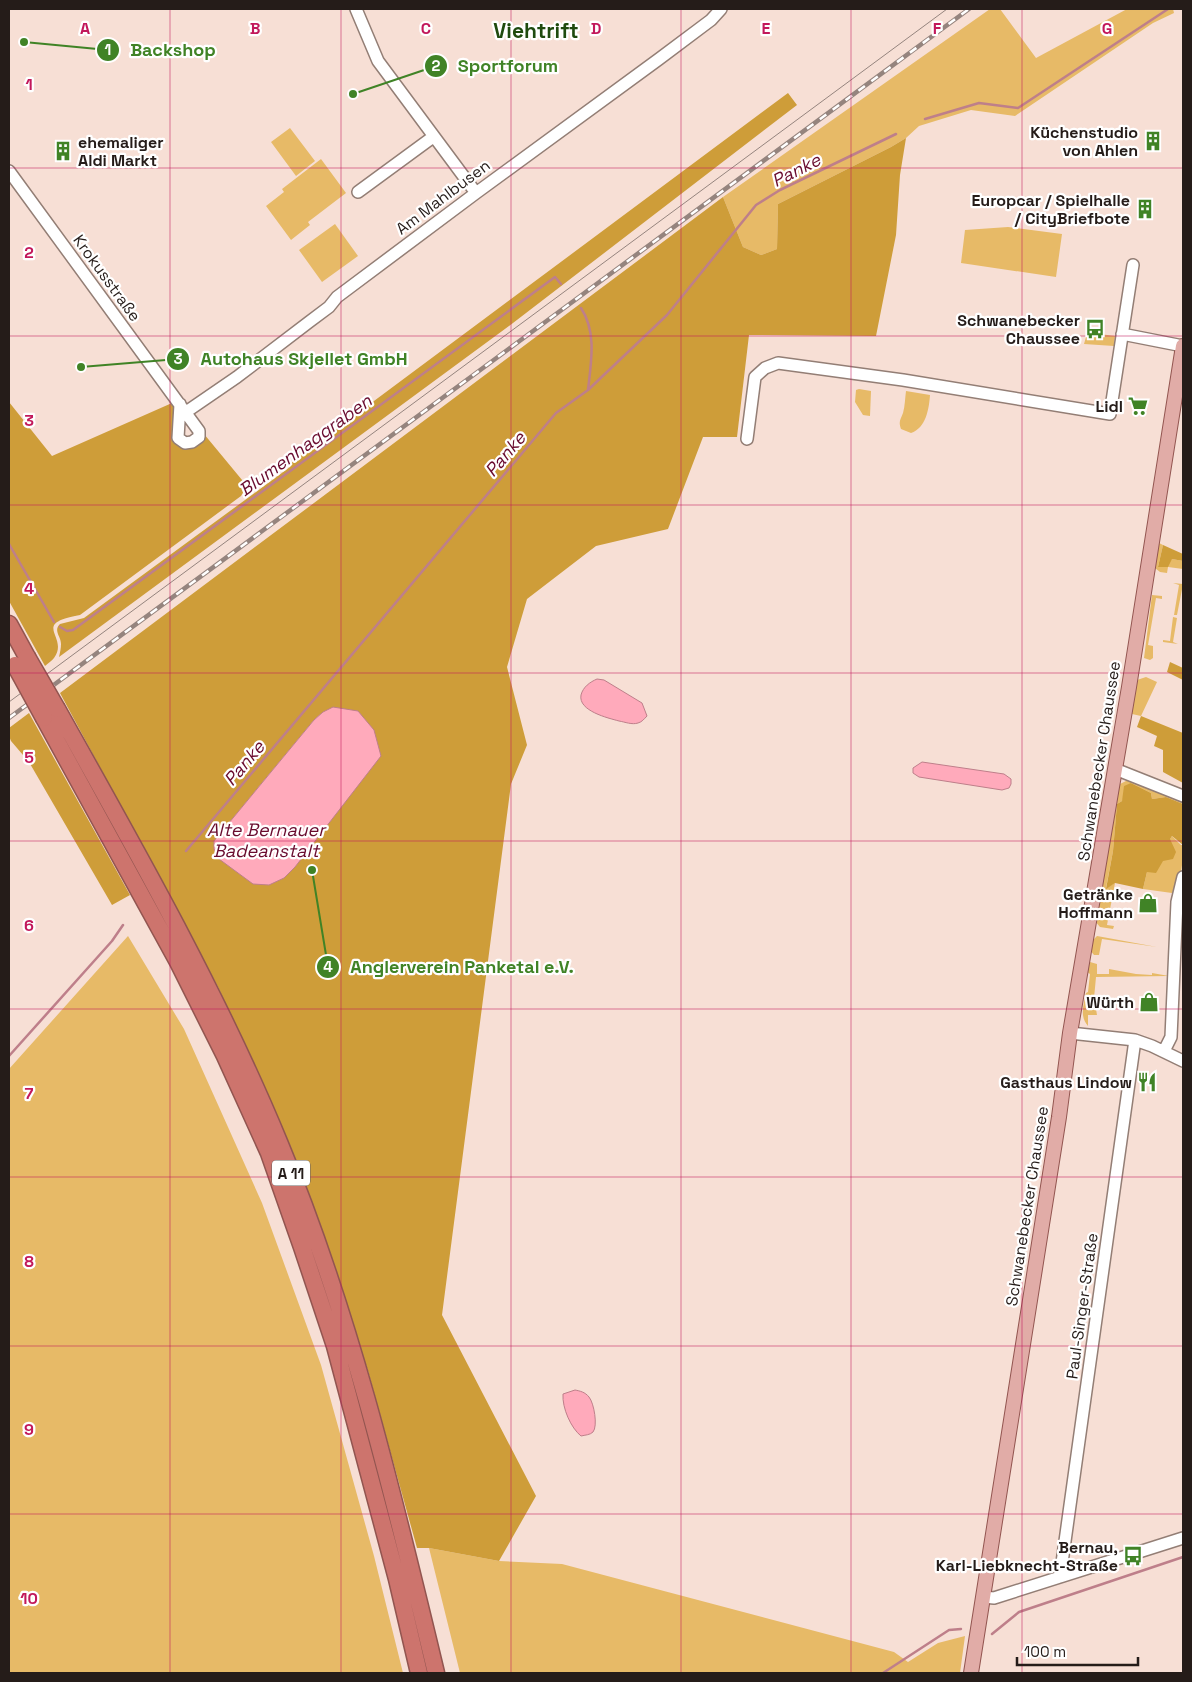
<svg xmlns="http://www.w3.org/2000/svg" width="1192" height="1682" font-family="'Space Grotesk',sans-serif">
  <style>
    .green { fill: #e7ba67 }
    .forest { fill: #ce9d39; fill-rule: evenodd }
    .water { fill: #fab; stroke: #be7f8a }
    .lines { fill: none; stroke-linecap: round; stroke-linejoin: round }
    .stream { stroke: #be7f8a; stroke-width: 2.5 }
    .minor-casing { stroke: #937e75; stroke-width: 14 }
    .major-casing { stroke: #925550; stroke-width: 16 }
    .highway-casing { stroke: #925550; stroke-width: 19 }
    .minor { stroke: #fff; stroke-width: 11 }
    .major { stroke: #e1aca7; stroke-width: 14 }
    .highway { stroke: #cd746d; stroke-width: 16 }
    .tram { stroke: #95847e; stroke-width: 1 }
    .rail-casing { stroke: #95847e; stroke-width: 4.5 }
    .rail { stroke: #fff; stroke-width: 2.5; stroke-dasharray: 8; stroke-linecap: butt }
    .highway-bridge-casing { stroke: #925550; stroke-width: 19; stroke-linecap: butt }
    .highway-bridge { stroke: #cd746d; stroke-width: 16 }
    .grid { fill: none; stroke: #c2185b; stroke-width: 1; stroke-opacity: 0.55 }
    .labels { text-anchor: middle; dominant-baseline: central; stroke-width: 4.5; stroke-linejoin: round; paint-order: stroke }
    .shield { fill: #fff; stroke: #66605e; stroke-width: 1 }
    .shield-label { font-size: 15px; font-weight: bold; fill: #251c19 }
    .poi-label { font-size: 16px; font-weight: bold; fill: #251c19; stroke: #fff; text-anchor: end }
    .street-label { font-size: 16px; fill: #251c19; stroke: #fff }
    .water-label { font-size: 18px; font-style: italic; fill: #690b2e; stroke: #fff }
    .district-label { font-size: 21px; font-weight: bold; fill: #1f4a0e; stroke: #fff }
    .grid-label { font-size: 16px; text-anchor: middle; font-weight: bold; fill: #c2185b; stroke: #fff; stroke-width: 4.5; stroke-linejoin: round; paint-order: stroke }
    .leader { fill: none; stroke: #408326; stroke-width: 2 }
    .callout-dot { fill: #408326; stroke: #fff; stroke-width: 2 }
    .mark-label { font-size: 15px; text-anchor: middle; font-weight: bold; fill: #fff }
    .callout-label { font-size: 18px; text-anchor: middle; font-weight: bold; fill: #408326; stroke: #fff; stroke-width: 4.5; stroke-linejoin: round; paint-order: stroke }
  </style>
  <rect width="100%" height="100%" fill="#f7dfd5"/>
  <path class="green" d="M990,9H1000L1036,58L1127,9H1173L1174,13L1153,23L1015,116L971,110L919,126L906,138L891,147L778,204L777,249L761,255L743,247L723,197Z
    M290,128L315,161L296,176L271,142Z
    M321,159L346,193L308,222L310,225L291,240L266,206L284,192L282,189Z
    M335,224L358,256L322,282L299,250Z
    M1008,227L1062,234L1056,277L961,263L965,230Z
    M1092,333L1115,336L1114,346L1084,344L1086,337Z
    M859,389L871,391L870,416L863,415L855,402L856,390Z
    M906,391L930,395C929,409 926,428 911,433L901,429C898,421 901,419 903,413C905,406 905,398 906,391Z
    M1159,543L1163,545L1158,567L1172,559L1183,561V569L1168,567L1167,573L1160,572L1155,568Z
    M1173,583L1183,584L1177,615H1174L1179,585Z
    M1152,595L1162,596V599L1156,598L1148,645L1153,646V658L1150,660L1144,658Z
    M1173,617L1177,618L1173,642L1178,644L1163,642V640L1170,641Z
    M1146,677L1157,682L1141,716L1132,714L1137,680Z
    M1130,779L1183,799V804L1166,797L1152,799L1151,793L1131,783L1122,801L1117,804L1113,851L1106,888L1115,883L1107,925L1114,926L1113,929L1100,927L1095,921L1118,785Z
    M1172,836L1181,845H1183C1183,862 1182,879 1172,893L1143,889L1147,872Z
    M128,936L184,1029L262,1203L321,1365L374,1556L403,1673H9V1069Z
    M1097,936L1157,947L1102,939L1099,955H1094L1090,950L1092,941Z
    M1090,962L1097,964V974H1109V969L1136,974L1152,975V973L1169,976L1096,977L1093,1009H1096L1097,1015H1088V1026C1079,1016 1084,1004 1086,993L1088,992L1090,974L1087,972L1088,964Z
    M429,1548L499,1561L562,1564L894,1652L908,1662L938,1643L965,1636L960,1673H460Z"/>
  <path class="forest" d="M788,93L797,105L513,323L59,657C60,653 61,648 61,644C61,636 53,631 60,624L84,618L290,467L292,462Z
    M906,138L900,175L896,235L876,336L749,335L737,437H703L668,529L596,546L527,599L507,667L527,745L511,784L442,1315L536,1496L499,1561L429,1548H417L368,1371L324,1236L287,1138L218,987L60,693L723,197L743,247L761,255L777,249L778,204L891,147ZM323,712L214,841L314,720Z
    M9,402L52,456L172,403L174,405L173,437L177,445L186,448L204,434L247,486L241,496L80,615C29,624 70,636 54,658C52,661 48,663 45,666L9,601Z
    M1163,545L1183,554V561L1172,559L1168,567H1158Z
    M1170,662L1183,668V680L1167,672Z
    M29,713L130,895L112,905L29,762L11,741L9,736V728Z
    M1141,716L1183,733V783L1163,772V750L1154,746L1157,736L1137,727Z
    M1131,783L1151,793L1152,799L1166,797L1183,804V845L1172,836L1170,839L1176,852L1173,859L1163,861L1156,873L1147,872L1143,889L1115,883L1106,889L1113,851L1117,804L1122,801L1124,786Z"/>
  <path class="water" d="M597,679L604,680L642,703L647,716C644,719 642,722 638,723C632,725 625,722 619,721C608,718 578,711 581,695C583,687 590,682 597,679Z
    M333,707L358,711L374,730L381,756L295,867L284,878L269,885L253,884L219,859L214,849V841L314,720L323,712Z
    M922,762L1004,774L1011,779V784L1009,788L1002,790L919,777L913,773V768Z
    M575,1390C580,1391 585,1392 589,1397C594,1403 598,1426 593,1432C590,1435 585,1435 581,1436C571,1428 562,1408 563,1394Z"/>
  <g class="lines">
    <path class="stream" d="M925,119L979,103L1018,108L1168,9
      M581,308C597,332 591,363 588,390
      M9,544L54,622
      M60,627L67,631L73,630L555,277L561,284
      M186,851L556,413L588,390L667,315L756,205L780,190L896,134
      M9,1056L112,941L123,925
      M992,1634L1019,1612L1183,1557
      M883,1673L949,1630L961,1629"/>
    <defs>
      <path id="minor" d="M356,9L378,61L476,193
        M9,171L199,431V437L192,442L185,443L178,438L180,404
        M358,192L433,137
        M1122,334L1183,346
        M186,412L237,377L309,322L329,307L337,297L476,193L659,59L711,20L721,9
        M747,439L755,377L765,368L778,363L903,380L1110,414L1133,265
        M1115,769L1183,796
        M1070,1033L1135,1040L1152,1046L1183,1061
        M1164,1051L1171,1037L1177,902L1183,877
        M1060,1577L1135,1040
        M983,1597L994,1598L1183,1538"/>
      <path id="major" d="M971,1673L1059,1117L1070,1033L1129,687L1183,346"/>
      <path id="highway" d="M9,624L27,657
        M57,709C136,850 217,992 279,1142C350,1312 393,1494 436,1673
        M44,718L178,962L225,1056L269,1153L302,1247L335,1346L397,1579L419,1673"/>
    </defs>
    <use href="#minor" class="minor-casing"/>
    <use href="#major" class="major-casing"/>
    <use href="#highway" class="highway-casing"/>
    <use href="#minor" class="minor"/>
    <use href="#major" class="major"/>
    <use href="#highway" class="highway"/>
    <path class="tram" d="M9,702L947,9"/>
    <defs>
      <path id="rail" d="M9,718L969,9"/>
    </defs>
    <use href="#rail" class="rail-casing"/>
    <use href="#rail" class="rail"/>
    <defs>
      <path id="highway-bridge" d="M27,657L57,709
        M15,665L44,718"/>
    </defs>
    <use href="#highway-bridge" class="highway-bridge-casing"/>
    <use href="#highway-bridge" class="highway-bridge"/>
  </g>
  <path class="grid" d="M170,9V1673M341,9V1673M511,9V1673M681,9V1673M851,9V1673M1022,9V1673M9,168H1183M9,336H1183M9,505H1183M9,673H1183M9,841H1183M9,1009H1183M9,1177H1183M9,1346H1183M9,1514H1183"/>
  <defs>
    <symbol id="building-bare" viewBox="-9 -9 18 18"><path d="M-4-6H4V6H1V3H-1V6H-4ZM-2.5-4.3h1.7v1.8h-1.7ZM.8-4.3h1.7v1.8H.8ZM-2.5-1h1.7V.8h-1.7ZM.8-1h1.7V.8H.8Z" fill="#408326" stroke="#fff" stroke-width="2.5" paint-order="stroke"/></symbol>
    <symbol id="bus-bare" viewBox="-9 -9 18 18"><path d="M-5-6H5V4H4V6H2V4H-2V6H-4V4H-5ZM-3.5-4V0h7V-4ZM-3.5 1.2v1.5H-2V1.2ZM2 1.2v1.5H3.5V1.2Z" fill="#408326" stroke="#fff" stroke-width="2.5" paint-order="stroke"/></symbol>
    <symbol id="supermarket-bare" viewBox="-9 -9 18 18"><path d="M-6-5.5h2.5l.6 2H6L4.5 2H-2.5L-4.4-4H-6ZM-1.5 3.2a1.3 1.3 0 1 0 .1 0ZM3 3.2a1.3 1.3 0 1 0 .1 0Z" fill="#408326" stroke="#fff" stroke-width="2.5" paint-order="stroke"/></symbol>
    <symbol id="shop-bare" viewBox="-9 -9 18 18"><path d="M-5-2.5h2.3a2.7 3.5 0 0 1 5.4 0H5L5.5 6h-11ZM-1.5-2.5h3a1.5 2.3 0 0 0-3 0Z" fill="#408326" stroke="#fff" stroke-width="2.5" paint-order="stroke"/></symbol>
    <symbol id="restaurant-bare" viewBox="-9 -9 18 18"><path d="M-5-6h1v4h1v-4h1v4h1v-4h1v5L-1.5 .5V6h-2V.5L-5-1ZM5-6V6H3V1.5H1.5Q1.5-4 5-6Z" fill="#408326" stroke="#fff" stroke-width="2.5" paint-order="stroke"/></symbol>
  </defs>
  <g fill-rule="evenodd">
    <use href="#building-bare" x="1139" y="127" width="28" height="28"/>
    <use href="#building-bare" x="49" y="137" width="28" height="28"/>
    <use href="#building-bare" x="1131" y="195" width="28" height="28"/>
    <use href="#bus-bare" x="1081" y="315" width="28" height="28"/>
    <use href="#supermarket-bare" x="1124" y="392" width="28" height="28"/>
    <use href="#shop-bare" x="1134" y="889" width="28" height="28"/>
    <use href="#shop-bare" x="1135" y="988" width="28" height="28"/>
    <use href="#restaurant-bare" x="1133" y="1068" width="28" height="28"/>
    <use href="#bus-bare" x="1119" y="1542" width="28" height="28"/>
  </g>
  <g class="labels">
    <rect class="shield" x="272" y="1160.5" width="38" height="25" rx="4"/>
    <g class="shield-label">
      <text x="291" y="1173">A 11</text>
    </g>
    <g class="poi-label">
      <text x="1138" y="132">Küchenstudio<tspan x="1138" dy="18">von Ahlen</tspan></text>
      <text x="78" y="142" text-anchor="start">ehemaliger<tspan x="78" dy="18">Aldi Markt</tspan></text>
      <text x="1130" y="200">Europcar / Spielhalle<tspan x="1130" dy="18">/ CityBriefbote</tspan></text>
      <text x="1080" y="320">Schwanebecker<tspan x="1080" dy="18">Chaussee</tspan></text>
      <text x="1123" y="406">Lidl</text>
      <text x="1133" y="894">Getränke<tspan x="1133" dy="18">Hoffmann</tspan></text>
      <text x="1134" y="1002">Würth</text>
      <text x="1132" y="1082">Gasthaus Lindow</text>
      <text x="1118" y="1547">Bernau,<tspan x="1118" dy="18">Karl-Liebknecht-Straße</tspan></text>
    </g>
    <g class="street-label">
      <text transform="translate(443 197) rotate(-37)">Am Mahlbusen</text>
      <text transform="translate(107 278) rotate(54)">Krokusstraße</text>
      <text transform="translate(1099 761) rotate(-81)">Schwanebecker Chaussee</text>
      <text transform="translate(1027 1206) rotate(-81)">Schwanebecker Chaussee</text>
      <text transform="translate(1082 1306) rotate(-82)">Paul-Singer-Straße</text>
    </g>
    <g class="water-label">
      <text transform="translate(796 170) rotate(-27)">Panke</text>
      <text transform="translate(305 445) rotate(-36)">Blumenhaggraben</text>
      <text transform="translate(505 454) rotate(-50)">Panke</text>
      <text transform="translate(244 763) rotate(-50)">Panke</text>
      <text x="266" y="829">Alte Bernauer<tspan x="266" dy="21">Badeanstalt</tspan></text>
    </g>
    <g class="district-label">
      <text x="536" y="30">Viehtrift</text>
    </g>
  </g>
  <g class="grid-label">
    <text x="85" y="34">A</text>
    <text x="255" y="34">B</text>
    <text x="426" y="34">C</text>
    <text x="596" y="34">D</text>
    <text x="766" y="34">E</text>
    <text x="937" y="34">F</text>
    <text x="1107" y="34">G</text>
    <text x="29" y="90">1</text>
    <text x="29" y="258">2</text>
    <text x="29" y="426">3</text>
    <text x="29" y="594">4</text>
    <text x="29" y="763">5</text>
    <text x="29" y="931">6</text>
    <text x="29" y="1099">7</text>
    <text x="29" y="1267">8</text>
    <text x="29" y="1435">9</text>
    <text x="29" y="1604">10</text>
  </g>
  <path class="leader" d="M24 42L108 50M353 94L436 66M81 367L178 359M312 870L328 967"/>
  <g class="callout-dot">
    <circle cx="24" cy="42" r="5"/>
    <circle cx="353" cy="94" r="5"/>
    <circle cx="81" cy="367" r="5"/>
    <circle cx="312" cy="870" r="5"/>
    <circle cx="108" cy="50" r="12"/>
    <circle cx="436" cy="66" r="12"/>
    <circle cx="178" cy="359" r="12"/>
    <circle cx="328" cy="967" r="12"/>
  </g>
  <g class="mark-label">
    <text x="108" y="55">1</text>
    <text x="436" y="71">2</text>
    <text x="178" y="364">3</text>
    <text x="328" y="972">4</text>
  </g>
  <g class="callout-label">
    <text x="173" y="56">Backshop</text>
    <text x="508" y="72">Sportforum</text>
    <text x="304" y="365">Autohaus Skjellet GmbH</text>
    <text x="462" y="973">Anglerverein Panketal e.V.</text>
  </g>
  <rect width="1192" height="1682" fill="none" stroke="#251c19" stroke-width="20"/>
  <path d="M1017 1657v8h121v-8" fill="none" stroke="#251c19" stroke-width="2.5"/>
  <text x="1024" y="1657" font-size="15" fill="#251c19" stroke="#ffffff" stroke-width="4" paint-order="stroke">100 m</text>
</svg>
